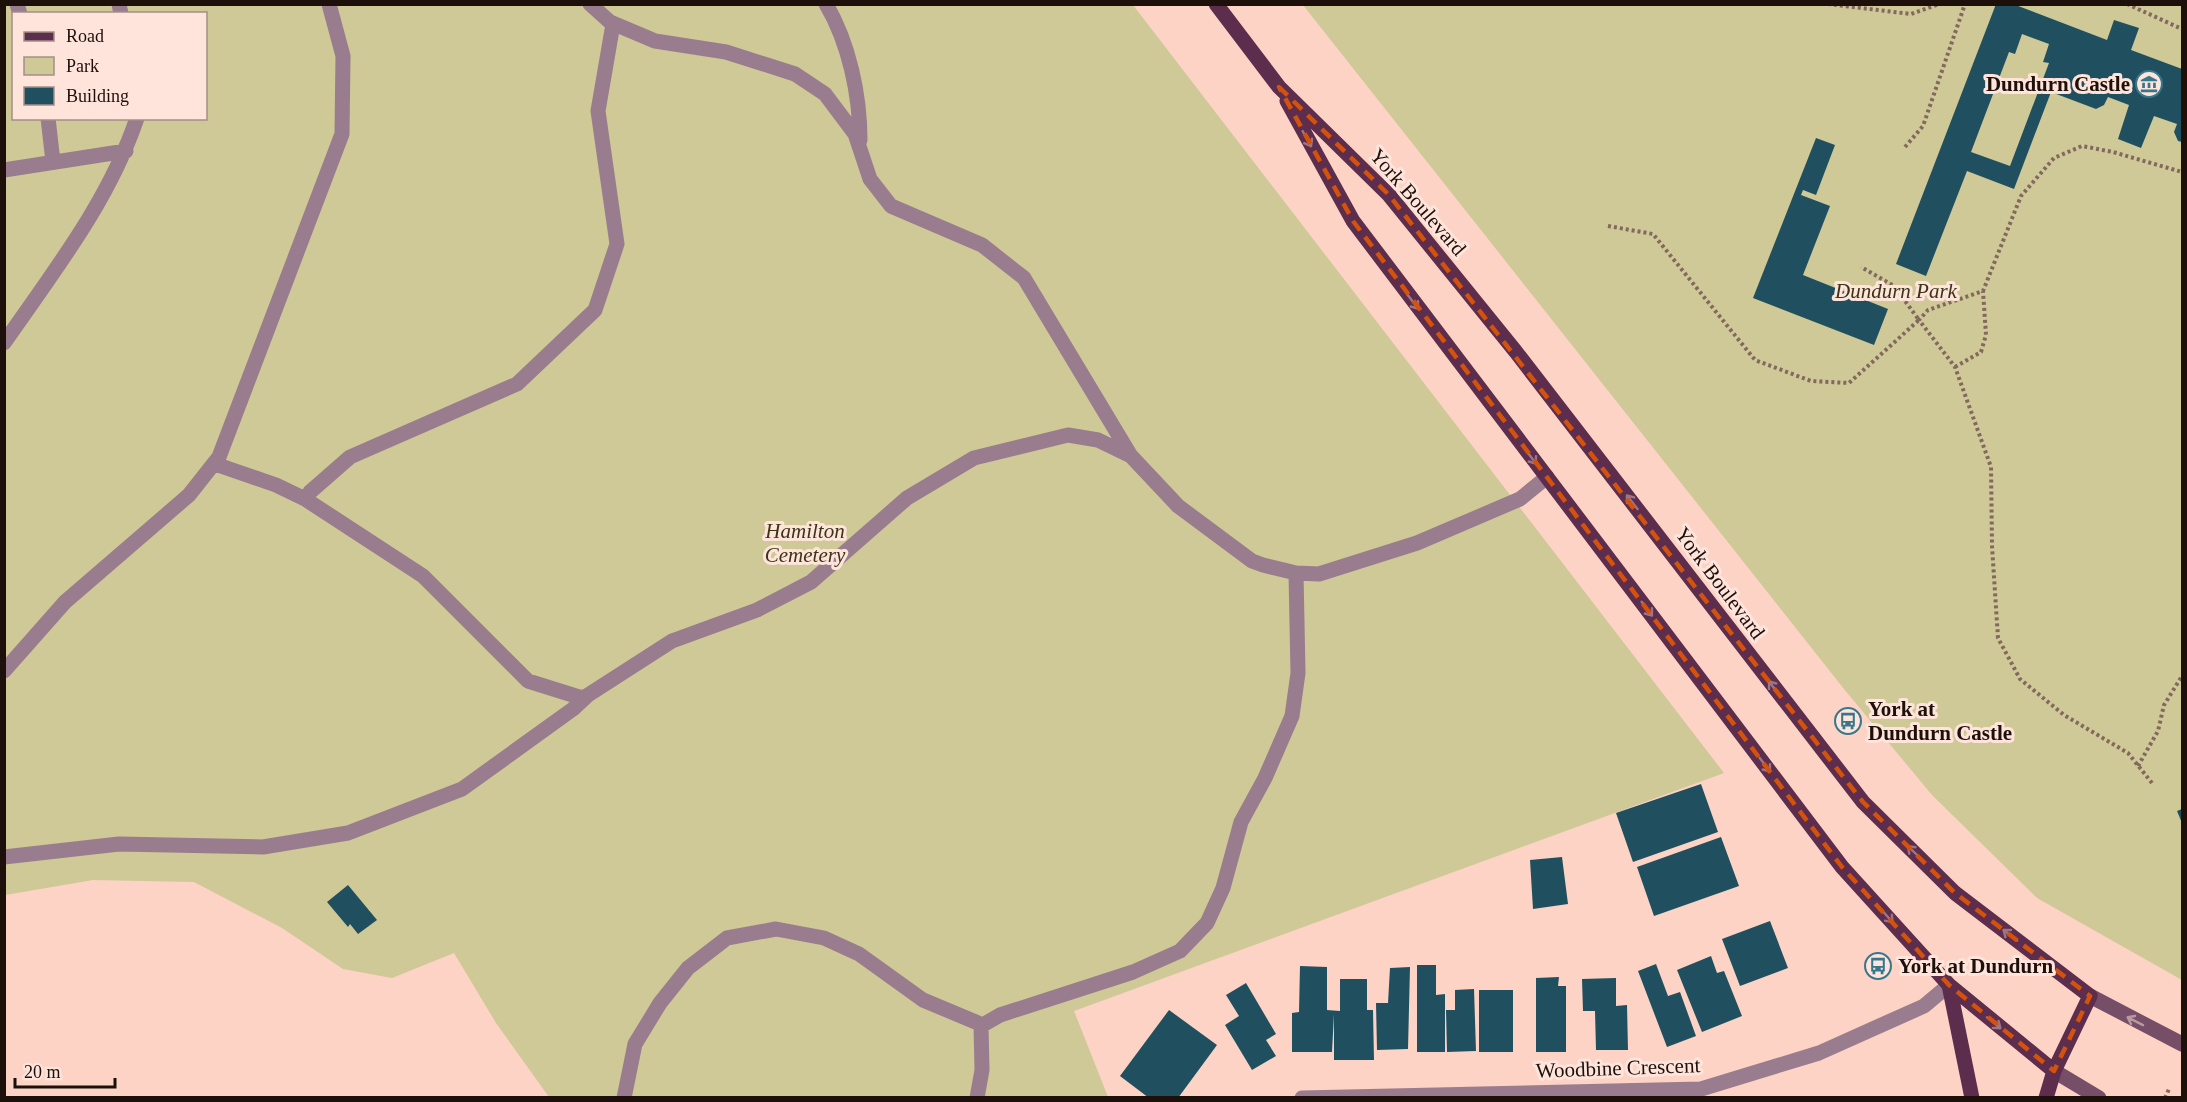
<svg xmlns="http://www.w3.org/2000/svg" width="2187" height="1102" font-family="Georgia,serif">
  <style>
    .green { fill: #cfc897; fill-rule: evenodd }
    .building { fill: #20505f; fill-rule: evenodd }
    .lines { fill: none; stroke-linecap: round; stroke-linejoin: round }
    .path { stroke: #82695e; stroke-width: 4; stroke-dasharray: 3 3; stroke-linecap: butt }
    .lane { stroke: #997c8e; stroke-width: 15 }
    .street { stroke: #997c8e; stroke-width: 15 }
    .secondary { stroke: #764e67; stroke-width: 15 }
    .primary { stroke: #5c2d4d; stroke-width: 15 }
    .oneway { stroke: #9d7686 }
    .oneway2 { stroke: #ba99a1 }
    .marked { fill: none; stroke: #d4520c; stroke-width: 4.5; stroke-dasharray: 12 8; stroke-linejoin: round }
    .labels { text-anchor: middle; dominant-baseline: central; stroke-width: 6; stroke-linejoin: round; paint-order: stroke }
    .poi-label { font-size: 21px; font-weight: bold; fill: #1d100a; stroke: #fee4db; text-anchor: start }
    .street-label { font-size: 21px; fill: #1d100a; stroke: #fee4db }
    .park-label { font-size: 21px; font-style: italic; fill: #3a3515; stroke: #fee4db }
  </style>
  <rect width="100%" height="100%" fill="#fcd3c4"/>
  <path class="green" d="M5,5H1133L1724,773L1074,1011L1108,1097H549L496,1023L454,953L392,978L343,969L282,928L194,882L93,880L5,895ZM14,14H206V118H14Z
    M1303,5H2182V980L2037,898L1932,795L1844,689Z"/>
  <path class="building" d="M1996,4H2013L2107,40L2114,20L2139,28L2131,50L2182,69V142L2178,141L2174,132L2177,124L2154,116L2141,148L2118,139L2129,105L2108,97L2104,105L2096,109L2051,92L2014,189L1967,171L1926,276L1896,264ZM2022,34L2049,44L2043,62L2049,63L2010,166L1971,152L2009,52L2015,54Z
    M1816,138L1835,145L1816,195L1803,190L1801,195L1830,206L1803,275L1888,309L1874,345L1753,298Z
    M1701,784L1718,832L1633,862L1616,813Z
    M2182,809V823L2177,811Z
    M1721,837L1739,886L1654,916L1637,867Z
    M1562,857L1568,904L1533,909L1530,860Z
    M348,885L377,920L358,934L350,924L348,927L327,902Z
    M1770,921L1788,968L1740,986L1722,939Z
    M1711,956L1717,973L1724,971L1742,1016L1702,1032L1677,970Z
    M1656,964L1668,996L1680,992L1696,1036L1667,1047L1638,971Z
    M1417,965H1436V995L1445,994V1052H1417Z
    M1300,966L1327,967V1010L1340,1011V979H1367V1010H1373L1374,1060H1334V1014L1332,1052H1292V1013L1299,1012Z
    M1410,967L1408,1049L1377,1050L1376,1003H1388L1390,968Z
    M1559,977L1558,986H1566V1052H1536V978Z
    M1616,978V1006L1627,1005L1628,1050H1596L1595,1011H1583L1582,979Z
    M1246,983L1276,1034L1266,1040L1276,1056L1252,1070L1225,1025L1239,1016L1226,995Z
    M1474,989L1476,1051L1447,1052L1446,1010H1455V990Z
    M1479,990H1513V1052H1479Z
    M1169,1010L1217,1045L1178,1098H1149L1120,1076Z"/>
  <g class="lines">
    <path class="path" d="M1828,4L1911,14L1939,4
      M2127,4L2182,29
      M1905,147L1923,126L1965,4
      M1608,226L1653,234L1755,360L1811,381L1849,383L1919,320L1894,286L1861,267
      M1955,367L1981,352L1986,335L1983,291
      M2138,766L2158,731L2164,705L2182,676
      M2152,783L2128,753L2064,715L2020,679L1998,638L1992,546L1991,467L1955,367L1919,320L1928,310L1983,291L2021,196L2054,158L2082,146L2113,152L2182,172
      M2165,1098L2169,1089"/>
    <path class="lane" d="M17,4L20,14
      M119,4L121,14
      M590,4L610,22L655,41L726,52L795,74L825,94L855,134L870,179L891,206L982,245L1024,278L1131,456L1178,506L1252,561L1263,565L1296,573L1319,574L1417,543L1520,499L1547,477
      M826,4C849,43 860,95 860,140
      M48,118L53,162
      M4,170L126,151
      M4,343C54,271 109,201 137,118
      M215,464L276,485L305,499L423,576L528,681L579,697H585
      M305,499L310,492L350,457L517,384L595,310L617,244L598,111L613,24
      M4,671L65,602L189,495L219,457L342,134L343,56L329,4
      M4,857L119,844L263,847L348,833L462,789L573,709L588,695L672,641L757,610L811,582L907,498L974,458L1068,435L1098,440L1131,456
      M981,1026L1000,1015L1133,972L1180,951L1207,923L1223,888L1241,822L1265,778L1292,716L1298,673L1296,573
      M624,1098L635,1044L660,1003L688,968L727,938L776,929L824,938L859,954L923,1000L978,1023L981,1026
      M977,1098L982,1070L981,1026"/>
    <path class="street" d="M1302,1098L1701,1089L1819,1053L1924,1006L1949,985"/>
    <path class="secondary" d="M2090,996L2182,1044
      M2054,1071L2099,1098"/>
    <path class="primary" d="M1216,4L1279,87L1389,195L1516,352L1863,802L1955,893L2090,996L2054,1071L2046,1098
      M1287,101L1353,221L1842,867L1949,985L2054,1071
      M1949,985L1972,1098"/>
  </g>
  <defs><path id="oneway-shaft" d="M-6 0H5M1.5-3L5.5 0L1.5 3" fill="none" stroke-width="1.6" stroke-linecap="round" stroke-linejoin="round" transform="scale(1.5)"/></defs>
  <g class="oneway">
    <use href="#oneway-shaft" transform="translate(1307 139) rotate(61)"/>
    <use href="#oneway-shaft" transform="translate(1413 302) rotate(53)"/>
    <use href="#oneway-shaft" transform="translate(1531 457) rotate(53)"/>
    <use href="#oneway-shaft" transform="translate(1632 502) rotate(-128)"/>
    <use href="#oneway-shaft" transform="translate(1647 609) rotate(53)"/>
    <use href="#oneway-shaft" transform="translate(1774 688) rotate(-127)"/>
    <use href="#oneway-shaft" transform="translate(1765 765) rotate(53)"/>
    <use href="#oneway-shaft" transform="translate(1914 852) rotate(-136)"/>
    <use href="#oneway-shaft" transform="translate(1887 916) rotate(48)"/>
    <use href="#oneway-shaft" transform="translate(2010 935) rotate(-142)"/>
    <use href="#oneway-shaft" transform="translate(1994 1023) rotate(39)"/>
  </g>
  <use class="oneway2" href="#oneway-shaft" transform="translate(2135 1021) rotate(-153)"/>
  <path class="marked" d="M1279,87L1389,195L1863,802L1955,893L2090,996L2054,1071L1949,985L1842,867L1353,221Z"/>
  <defs>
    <symbol id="museum-ring" viewBox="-11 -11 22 22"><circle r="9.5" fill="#fee4db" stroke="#37778b" stroke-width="1.5"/><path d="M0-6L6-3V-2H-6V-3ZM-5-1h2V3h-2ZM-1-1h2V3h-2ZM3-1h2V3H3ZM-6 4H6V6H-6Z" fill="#37778b"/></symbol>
    <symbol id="bus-ring" viewBox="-11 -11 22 22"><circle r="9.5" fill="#fee4db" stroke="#37778b" stroke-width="1.5"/><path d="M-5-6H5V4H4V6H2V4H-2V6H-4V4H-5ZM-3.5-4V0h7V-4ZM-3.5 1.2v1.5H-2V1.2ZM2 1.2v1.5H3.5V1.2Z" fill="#37778b"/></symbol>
  </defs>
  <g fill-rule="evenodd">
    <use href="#museum-ring" x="2134" y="69" width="30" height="30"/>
    <use href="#bus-ring" x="1833" y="706" width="30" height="30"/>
    <use href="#bus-ring" x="1863" y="951" width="30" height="30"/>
  </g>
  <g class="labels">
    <g class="poi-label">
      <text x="2130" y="84" text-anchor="end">Dundurn Castle</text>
      <text x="1868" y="709">York at<tspan x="1868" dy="24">Dundurn Castle</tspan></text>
      <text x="1898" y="966">York at Dundurn</text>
    </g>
    <g class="street-label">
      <text transform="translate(1418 202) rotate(49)">York Boulevard</text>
      <text transform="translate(1720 583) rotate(53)">York Boulevard</text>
      <text transform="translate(1618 1068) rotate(-2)">Woodbine Crescent</text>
    </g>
    <g class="park-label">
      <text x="1896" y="291">Dundurn Park</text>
      <text x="805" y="531">Hamilton<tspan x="805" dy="24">Cemetery</tspan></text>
    </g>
  </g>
  <rect width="2187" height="1102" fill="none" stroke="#1d100a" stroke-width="12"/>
  <rect x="12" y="12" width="195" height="108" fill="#fee4db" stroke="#a48f87" stroke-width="1.5"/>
  <rect x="24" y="32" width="30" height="9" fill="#5c2d4d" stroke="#a48f87" stroke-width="1.5"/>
  <text x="66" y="42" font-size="18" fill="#1d100a">Road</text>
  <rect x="24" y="57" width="30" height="18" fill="#cfc897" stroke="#a48f87" stroke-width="1.5"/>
  <text x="66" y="72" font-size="18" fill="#1d100a">Park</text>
  <rect x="24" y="87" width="30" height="18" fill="#20505f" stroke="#a48f87" stroke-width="1.5"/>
  <text x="66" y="102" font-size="18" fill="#1d100a">Building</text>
  <path d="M15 1078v9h100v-9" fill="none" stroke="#1d100a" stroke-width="3"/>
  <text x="24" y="1078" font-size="18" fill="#1d100a" stroke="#fee4db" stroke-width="4.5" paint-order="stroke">20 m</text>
</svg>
